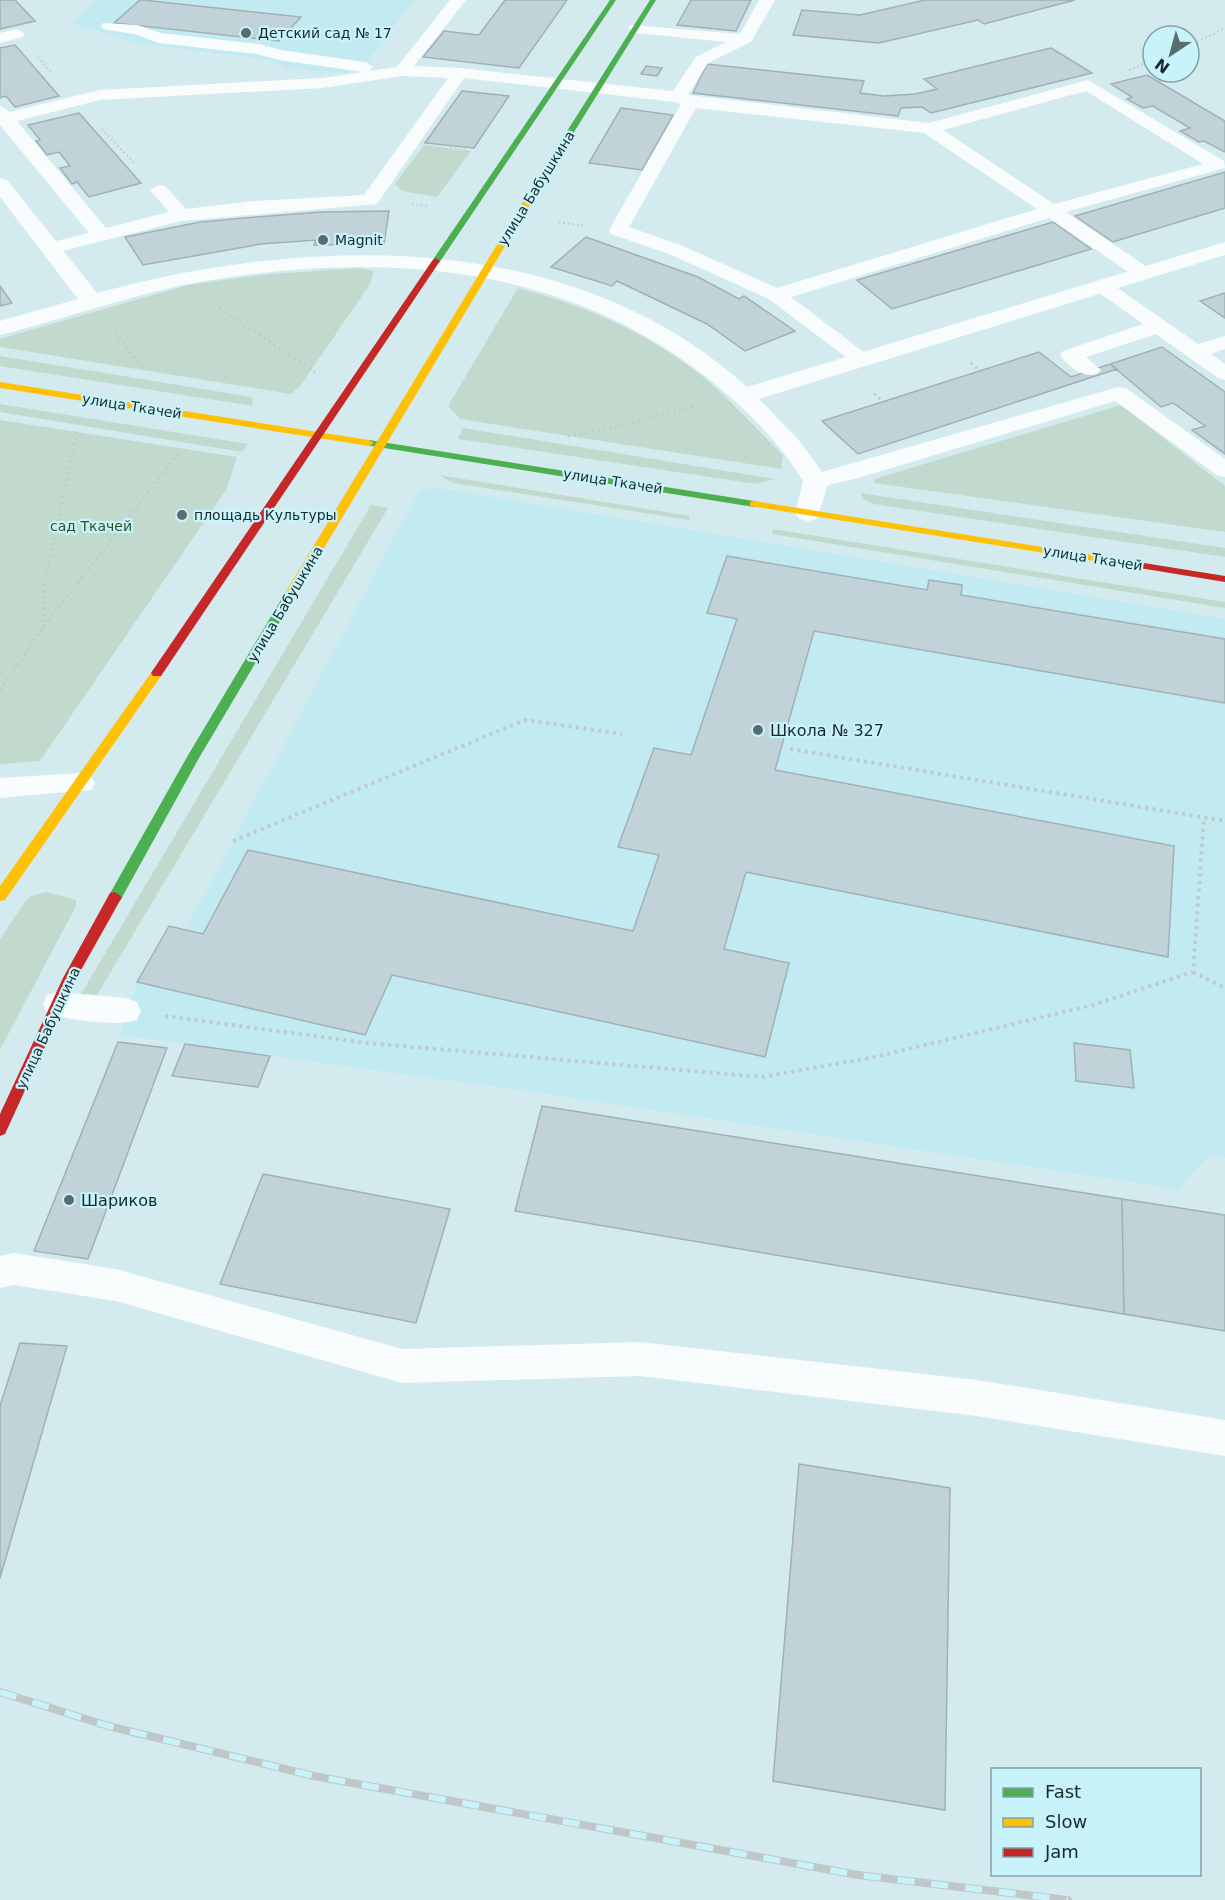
<svg xmlns="http://www.w3.org/2000/svg" width="1225" height="1900" font-family="'DejaVu Sans',sans-serif">
  <style>
    .built { fill: #c2eaf1 }
    .green { fill: #c1dacd }
    .building { fill: #c1d2d8; stroke: #a0b1b6; stroke-width: 1.5 }
    .lines { fill: none; stroke-linecap: round; stroke-linejoin: round }
    .path-far2 { stroke: #c1cacb; stroke-width: 2; stroke-dasharray: 1.5 3; stroke-linecap: butt }
    .path-far1 { stroke: #c1cacb; stroke-width: 3; stroke-dasharray: 2 4; stroke-linecap: butt }
    .path { stroke: #c1cacb; stroke-width: 4; stroke-dasharray: 3 4.5; stroke-linecap: butt }
    .lane { fill: #f8fcfd; fill-rule: evenodd }
    .street { fill: #f8fcfd; fill-rule: evenodd }
    .fast { fill: #4caf50; fill-rule: evenodd }
    .slow { fill: #ffc107; fill-rule: evenodd }
    .jam { fill: #c62828; fill-rule: evenodd }
    .rail-casing { stroke: #c0c7c8; stroke-width: 8 }
    .rail { stroke: #c8f3fa; stroke-width: 6; stroke-dasharray: 17; stroke-linecap: butt }
    .poi-dot { fill: #596d70; stroke: #c8f3fa; stroke-width: 2 }
    .labels { text-anchor: middle; dominant-baseline: central; stroke-width: 4.5; stroke-linejoin: round; paint-order: stroke }
    .far-poi-label { font-size: 14px; fill: #18292c; stroke: #c8f3fa; text-anchor: start }
    .far-street-label { font-size: 14px; fill: #18292c; stroke: #c8f3fa }
    .far-park-label { font-size: 14px; fill: #295228; stroke: #c8f3fa }
    .poi-label { font-size: 16px; fill: #18292c; stroke: #c8f3fa; text-anchor: start }
  </style>
  <rect width="100%" height="100%" fill="#d3ebef"/>
  <path class="built" d="M97,0H414L364,66L343,73L285,68L277,61L135,43L72,23Z
    M437,488L1225,619V1158L1209,1155L1178,1189L527,1091L120,1035L137,982L169,926L186,929L419,491Z"/>
  <path class="green" d="M424,145L471,151L437,197L402,191L395,184Z
    M358,268L374,271L370,284L301,385L291,394L0,347V339L3,338L188,285L260,275Z
    M518,288C582,305 640,329 693,369C725,393 754,427 783,455L781,469L460,419L448,406Z
    M0,356L252,397L253,406L0,366Z
    M0,404L248,444L242,452L0,412Z
    M1121,405L1225,486V532L874,483V479Z
    M0,420L237,457L226,490L40,761L0,764Z
    M463,428L775,479L756,484L458,439Z
    M439,475L690,516L689,520L453,483Z
    M860,493L1225,548V557L874,504L865,500Z
    M371,505L388,508L97,995L81,994Z
    M773,529L1225,602V608L772,534Z
    M47,892L76,900V906L0,1050V939L26,900L31,896Z"/>
  <path class="building" d="M0,0H15L35,21L0,29Z
    M140,0H143L301,17L279,41L114,23Z
    M505,0H567L519,68L423,57L444,31L479,35Z
    M691,0H751L736,31L677,25Z
    M925,0H1075L984,24L978,20L879,43L793,35L802,10L860,15Z
    M15,45L59,96L15,107L6,96L0,98V48Z
    M1051,48L1092,73L931,113L922,107L901,108L898,116L693,93L707,64L864,81L860,93L884,96L915,94L937,89L924,79Z
    M646,66L662,68L657,76L641,74Z
    M1147,75L1225,121V152L1204,141L1199,142L1180,131L1190,128L1153,106L1143,108L1127,99L1132,97L1111,84Z
    M462,91L509,96L474,148L425,143Z
    M621,108L673,115L642,170L589,163Z
    M79,113L141,183L89,197L77,182L72,184L60,168L70,166L59,152L47,155L36,141L40,140L28,125Z
    M1225,172V208L1113,242L1075,216Z
    M389,211L384,244L314,245L316,240L261,244L143,265L125,237L200,222L257,217L321,212Z
    M1053,222L1091,249L892,309L857,280Z
    M586,237L698,277L739,299L744,296L795,331L745,351L707,324L617,281L612,286L551,267Z
    M0,286L12,303L0,306Z
    M1225,293V318L1200,301Z
    M1162,347L1225,392V454L1192,430L1205,426L1173,403L1161,407L1110,364Z
    M1039,352L1071,377L1110,364L1117,369L858,454L822,421Z
    M727,556L927,590L929,580L962,585L961,595L1225,639V703L814,631L775,770L1174,846L1168,957L746,872L724,949L789,963L765,1057L392,975L365,1035L137,982L169,926L203,934L248,850L633,931L659,855L618,847L654,748L691,755L737,619L707,613Z
    M118,1042L167,1048L88,1259L34,1251Z
    M1074,1043L1130,1050L1134,1088L1076,1081Z
    M185,1044L270,1056L258,1087L172,1076Z
    M542,1106L1122,1199L1124,1314L515,1211Z
    M263,1174L450,1209L416,1323L220,1284Z
    M1122,1199L1225,1215V1331L1124,1314Z
    M20,1343L67,1346L0,1578V1406Z
    M799,1464L950,1488L945,1810L773,1781Z"/>
  <g class="lines">
    <path class="path-far2" d="M1189,46L1225,28
      M38,57L51,72
      M1129,70L1153,60
      M102,129L136,165
      M450,147L466,149
      M412,204L428,206
      M559,222L584,226"/>
    <path class="path-far1" d="M219,308L315,372
      M115,333L144,370
      M971,363L979,370
      M874,394L882,401
      M568,436L613,428L695,406
      M43,628L44,586L77,431
      M0,690L43,628L180,451"/>
    <path class="path" d="M790,749L1225,821
      M233,841L525,720L622,734
      M1193,972L1225,988
      M165,1016L367,1043L762,1077L870,1058L1093,1005L1193,972L1204,817"/>
    <path class="lane" d="M450,0H466L414,66L460,68L673,91L696,57L726,42L636,33L628,28L630,25L740,34L759,0H775L751,42L708,63L688,95L929,123L1088,80L1224,161L1225,168L1066,212L1150,269L1153,273L1150,277H1136L1049,218L791,297L869,356L872,360L869,364H855L769,299L669,254L611,234L609,230L681,104L675,102L464,78L377,204L181,221L51,254L41,248L44,244L89,233L0,125V106L10,112L100,90L322,78L364,72L279,60L257,54L158,43L134,34L103,29L101,26L103,23L137,25L161,33L259,44L281,50L365,62L373,67L369,71L397,67ZM402,76L448,78L364,195L253,201L186,209L165,186L159,185L150,190L169,212L106,228L17,121L100,100L322,88ZM1086,91L1203,164L1054,204L943,130ZM696,108L924,133L1037,209L777,288L683,246L629,227Z
      M17,29L25,34L23,37L0,43V33Z
      M1102,280L1109,282L1198,344L1225,336V349L1211,354L1225,364V380L1218,378L1156,334L1086,357L1101,370L1097,374C1083,378 1068,367 1060,355L1063,351L1143,324L1095,290L1092,286L1095,282Z
      M1118,387L1126,388L1225,459V477L1217,475L1115,401L858,478L816,488L808,486L805,481L808,476Z
      M81,773L91,776L95,783L91,790L0,798V778Z
      M58,992L126,998L137,1002L141,1011L137,1020C116,1027 68,1020 47,1013L43,1004L47,995Z
      M14,1253L116,1269L402,1349L640,1342L977,1380L1225,1420V1456L977,1416L640,1376L402,1383L116,1301L14,1285L0,1288V1256Z"/>
    <path class="street" d="M0,178L7,180L97,293C312,235 571,228 747,387L1225,242V255L759,399L797,438L829,481L817,519L808,521L799,519L795,513L803,481C778,440 743,406 705,376C560,263 381,251 205,281C135,293 69,318 0,335V321L78,299L0,197Z"/>
    <path class="fast" d="M610,0H616L439,263H433L432,261Z
      M650,0H656L553,166L546,168L545,166Z
      M369,440L754,501L759,504L754,507L365,445V441Z
      M291,589L297,593L199,758L120,901H110L108,897L187,757L285,593Z"/>
    <path class="slow" d="M546,164L553,166L297,593L291,597L287,596L285,593Z
      M0,382L369,440L374,443L369,446L0,388Z
      M754,501L1119,559L1124,562L1119,565L750,506V502Z
      M157,669L163,673L161,676L5,900L0,901V886L153,670Z"/>
    <path class="jam" d="M436,258L440,261L161,676H153L151,673L153,670L432,261Z
      M1119,559L1225,576V582L1115,564V560Z
      M115,892L122,897L76,979L5,1134L0,1136V1114L63,978L110,893Z"/>
    <defs>
      <path id="rail" d="M0,1692L108,1726L314,1776L858,1875L1068,1900"/>
    </defs>
    <use href="#rail" class="rail-casing"/>
    <use href="#rail" class="rail"/>
  </g>
  <g class="poi-dot">
    <circle cx="246" cy="33" r="6"/>
    <circle cx="323" cy="240" r="6"/>
    <circle cx="182" cy="515" r="6"/>
    <circle cx="758" cy="730" r="6"/>
    <circle cx="69" cy="1200" r="6"/>
  </g>
  <g class="labels">
    <g class="far-poi-label">
      <text x="258" y="33">Детский сад № 17</text>
      <text x="335" y="240">Magnit</text>
      <text x="194" y="515">площадь Культуры</text>
    </g>
    <g class="far-street-label">
      <text transform="translate(536 188) rotate(-58)">улица Бабушкина</text>
      <text transform="translate(132 406) rotate(9)">улица Ткачей</text>
      <text transform="translate(613 481) rotate(9)">улица Ткачей</text>
      <text transform="translate(1093 558) rotate(9)">улица Ткачей</text>
      <text transform="translate(285 604) rotate(-59)">улица Бабушкина</text>
      <text transform="translate(48 1028) rotate(-65)">улица Бабушкина</text>
    </g>
    <g class="far-park-label">
      <text x="91" y="526">сад Ткачей</text>
    </g>
    <g class="poi-label">
      <text x="770" y="730">Школа № 327</text>
      <text x="81" y="1200">Шариков</text>
    </g>
  </g>
  <rect x="991" y="1768" width="210" height="108" fill="#c8f3fa" stroke="#82a2a8" stroke-width="1.5"/>
  <rect x="1003" y="1788" width="30" height="9" fill="#4caf50" stroke="#82a2a8" stroke-width="1.5"/>
  <text x="1045" y="1798" font-size="18" fill="#18292c">Fast</text>
  <rect x="1003" y="1818" width="30" height="9" fill="#ffc107" stroke="#82a2a8" stroke-width="1.5"/>
  <text x="1045" y="1828" font-size="18" fill="#18292c">Slow</text>
  <rect x="1003" y="1848" width="30" height="9" fill="#c62828" stroke="#82a2a8" stroke-width="1.5"/>
  <text x="1045" y="1858" font-size="18" fill="#18292c">Jam</text>
  <g transform="translate(1171 54) rotate(216)"><circle r="28" fill="#c8f3fa" stroke="#82a2a8" stroke-width="1.5"/>
  <path d="M0-4.5L10 22L0 15L-10 22Z" fill="#596d70"/>
  <text y="-9" font-size="16" font-weight="bold" text-anchor="middle" fill="#18292c">N</text>
  </g>
</svg>
